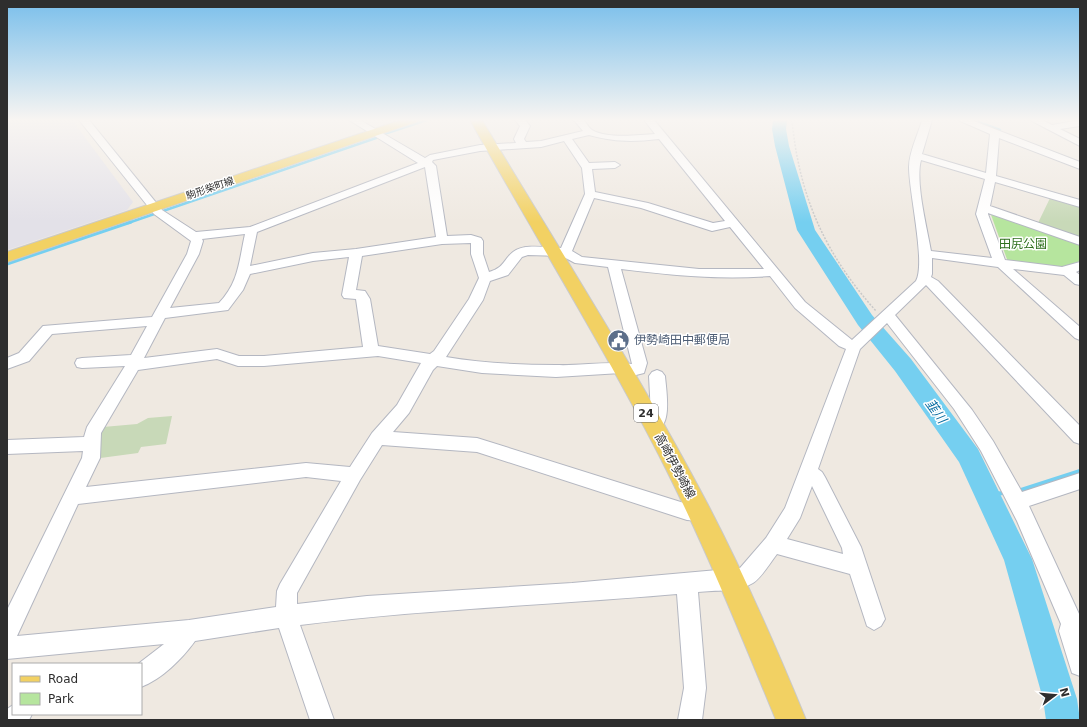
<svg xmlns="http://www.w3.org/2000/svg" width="1087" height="727" font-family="'DejaVu Sans','Noto Sans JP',sans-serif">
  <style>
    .industrial { fill: #e3e1e8 }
    .green { fill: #b6e59e }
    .cemetery { fill: #c8d9b8 }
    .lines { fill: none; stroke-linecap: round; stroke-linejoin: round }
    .stream-far2 { stroke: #75cff0; stroke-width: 2.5 }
    .stream-far1 { stroke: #75cff0; stroke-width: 3 }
    .stream { stroke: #75cff0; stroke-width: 4 }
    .river { fill: #75cff0; fill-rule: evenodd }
    .minor-casing { stroke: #b4b7c1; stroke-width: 2 }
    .major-casing { stroke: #c9c9c9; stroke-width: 2 }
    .path { stroke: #c9c9c9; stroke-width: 1.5; stroke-dasharray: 2 1.5; stroke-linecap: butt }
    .minor { fill: #fff; fill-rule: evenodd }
    .major { fill: #f2d163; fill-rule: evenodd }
    .labels { text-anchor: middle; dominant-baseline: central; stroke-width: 3; stroke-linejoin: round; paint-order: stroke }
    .far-street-label { font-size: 10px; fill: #2e2e2e; stroke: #fff }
    .shield { fill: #fff; stroke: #6d6d6d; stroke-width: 1 }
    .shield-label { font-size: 11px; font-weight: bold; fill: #2e2e2e }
    .park-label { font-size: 12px; fill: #2c6e1b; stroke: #fff }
    .service-label { font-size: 12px; fill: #4e5e75; stroke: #fff; text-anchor: start }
    .street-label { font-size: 12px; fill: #2e2e2e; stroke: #fff }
    .water-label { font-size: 13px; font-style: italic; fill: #0d6fa3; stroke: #fff }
  </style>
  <rect width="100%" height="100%" fill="#efe9e1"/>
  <path class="industrial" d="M7,120H72L133,202L127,210L7,250Z"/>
  <path class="green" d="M990,212L1080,243V261L1060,268L1008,262Z"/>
  <path class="cemetery" d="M1051,196L1080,206V238L1038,223Z
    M172,416L166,444L141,447L138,453L93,459L103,427L137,424L148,418Z"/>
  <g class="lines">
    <path class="stream-far2" d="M973,120L1000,130
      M384,134L427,120
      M128,223L376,138"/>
    <path class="stream-far1" d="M7,264L131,222"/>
    <path class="stream" d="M1018,491L1080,471
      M987,494L1006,493"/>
    <path class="river" d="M773,120H787L786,129L789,146L815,230L872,315L911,359L978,449L1032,559L1077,699L1080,720H1046L1043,699L1004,560L959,462L895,371L858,325L797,230L775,146L772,129Z"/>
    <defs>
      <path id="minor" d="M79,120H89L162,210L196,232L250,227L418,163L349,120H360L425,158L430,155L480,145L516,143L514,139L520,126L515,120H525L530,126L524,139L526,142L541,141L583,131L574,120H584C586,123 589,128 592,130C606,139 639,135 655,134L644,120H654L805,302L852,340L916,281C926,263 909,193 909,167C909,152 918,135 922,120H932L922,154L986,173L990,134L958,120H971L1080,162V169L999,138L996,176L1080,200V207L995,182L990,206L1080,237V245L988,213V214L1005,260L1062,267L1080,262V270L1076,272L1080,275V285L1075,284L1064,275L1013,269L1080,327V340L1075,338L998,267L932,258V274L931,277L938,281L1080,426V444L1074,442L928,287L926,285L895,315L972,410L993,441L1022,492L1080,473V489L1029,506L1080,616V676L1072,673L1059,631L1061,624L1017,521L981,451L954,409L887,323L860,349L818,469L822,472L825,477L861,547L885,619L881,626L874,630L867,626L850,574L777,554C770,563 762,577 753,583C738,592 715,590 698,592L706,688L702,720H678L684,688L677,594C552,605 425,609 300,625L334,720H310L279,628L195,641C182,659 162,679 141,687V664H138L164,644L7,659V610L82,458L83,451L7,454V440L84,437L87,427L125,366L82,368L77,367L75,363L77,359L82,358L131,355L147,326L52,334L29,361L7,369V358L19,353L43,326L152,317L187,254L191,241L154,214ZM589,135C615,142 633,142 659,139L725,221L713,223L648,203L595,192L592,169L615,168L620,165L615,162L589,163L572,139ZM564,141L582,168L585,194L561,248C547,248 525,243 513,252C503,260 505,267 489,272L483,254V241L481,238L471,235L447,236L436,166L432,162L433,160L480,151L541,147ZM921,160L985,179L976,214L992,258L931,251C927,228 915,181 921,160ZM425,167L436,237L356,249L313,253L250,266L257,232ZM594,198L641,208L712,231L730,227L764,269H699L582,257L572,251ZM245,234C239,261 239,282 219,303L170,308L199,254L203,241L202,239ZM471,243V254L479,278L469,299L434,351L430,354L378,346L370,299L365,291L356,290L362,256L442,244ZM528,255L562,256L575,263L608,267L632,364C607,361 581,366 556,365C519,365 482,363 446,357L483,300L490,281L508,275L522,257ZM349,257L342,295L344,298L356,299L363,347L264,356H239L217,349L144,358L165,318L228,310L243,290L250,274L313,261ZM621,269C671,275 719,280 770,276L795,308L839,346L846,349L785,508L766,538L740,568L572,583L367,596L297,604V593L360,480L382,445L477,452L687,520L700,521L707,519L709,513L707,507L687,504L477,438L393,432L409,413L433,370L437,366L482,373L556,377L621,373L632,376L644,373L647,363ZM378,356L421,363L397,405L372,433L350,467L306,463L86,487L100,458L101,433L138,370L217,359L238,366H264ZM306,477L341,481L280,584L277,591L276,607L189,620L17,636L78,504ZM812,486L842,548L843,554L787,539L800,518Z
        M1030,120H1042L1052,125L1080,120V126L1060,129L1080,139V146Z
        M657,370L662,372L665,376C666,390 675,438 647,429L645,424L651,415L649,376L652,372Z
        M13,705V714H32L29,720H7V709Z"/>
      <path id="major" d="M401,120H418L416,122L7,262V252Z
        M470,120H482C558,248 639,373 708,505C744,574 776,647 806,720H776C741,635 707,551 666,469C606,350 535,236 470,120Z"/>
    </defs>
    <use href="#minor" class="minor-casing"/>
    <use href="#major" class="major-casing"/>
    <path class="path" d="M792,120C799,196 825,254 876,311"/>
    <use href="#minor" class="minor"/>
    <use href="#major" class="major"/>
  </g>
  <linearGradient id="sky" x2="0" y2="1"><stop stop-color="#7abfeb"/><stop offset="0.54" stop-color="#f8f5f2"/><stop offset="1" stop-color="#f8f5f2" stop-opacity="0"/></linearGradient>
  <rect width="1087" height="222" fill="url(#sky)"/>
  <defs>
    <symbol id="civic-disc" viewBox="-11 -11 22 22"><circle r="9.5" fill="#5c6f8a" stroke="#fff"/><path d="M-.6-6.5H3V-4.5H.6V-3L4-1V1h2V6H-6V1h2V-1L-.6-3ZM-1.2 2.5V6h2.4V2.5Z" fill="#fff"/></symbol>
  </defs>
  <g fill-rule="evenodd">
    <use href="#civic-disc" x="606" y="328" width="25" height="25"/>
  </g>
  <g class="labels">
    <g class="far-street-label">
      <text transform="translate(210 188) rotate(-19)">駒形柴町線</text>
    </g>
    <rect class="shield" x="634" y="404" width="24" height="18" rx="3"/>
    <g class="shield-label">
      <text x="646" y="413">24</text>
    </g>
    <g class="park-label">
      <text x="1023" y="244">田尻公園</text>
    </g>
    <g class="service-label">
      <text x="634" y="340">伊勢崎田中郵便局</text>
    </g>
    <g class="street-label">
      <text transform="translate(675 466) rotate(62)">高崎伊勢崎線</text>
    </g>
    <g class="water-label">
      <text transform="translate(936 411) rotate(54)">韮川</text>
    </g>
  </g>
  <rect width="1087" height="727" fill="none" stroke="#2e2e2e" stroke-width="16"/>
  <rect x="12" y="663" width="130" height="52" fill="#ffffff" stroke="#ababab"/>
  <rect x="20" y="676" width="20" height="6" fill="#f2d163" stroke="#ababab"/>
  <text x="48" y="683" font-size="12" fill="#2e2e2e">Road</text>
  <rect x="20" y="693" width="20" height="12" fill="#b6e59e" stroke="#ababab"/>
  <text x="48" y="703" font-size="12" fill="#2e2e2e">Park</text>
  <g transform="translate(1055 695) rotate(74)" stroke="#ffffff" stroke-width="3" paint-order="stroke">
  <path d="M0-3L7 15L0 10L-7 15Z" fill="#2e2e2e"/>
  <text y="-6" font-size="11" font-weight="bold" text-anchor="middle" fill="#2e2e2e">N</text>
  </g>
</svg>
